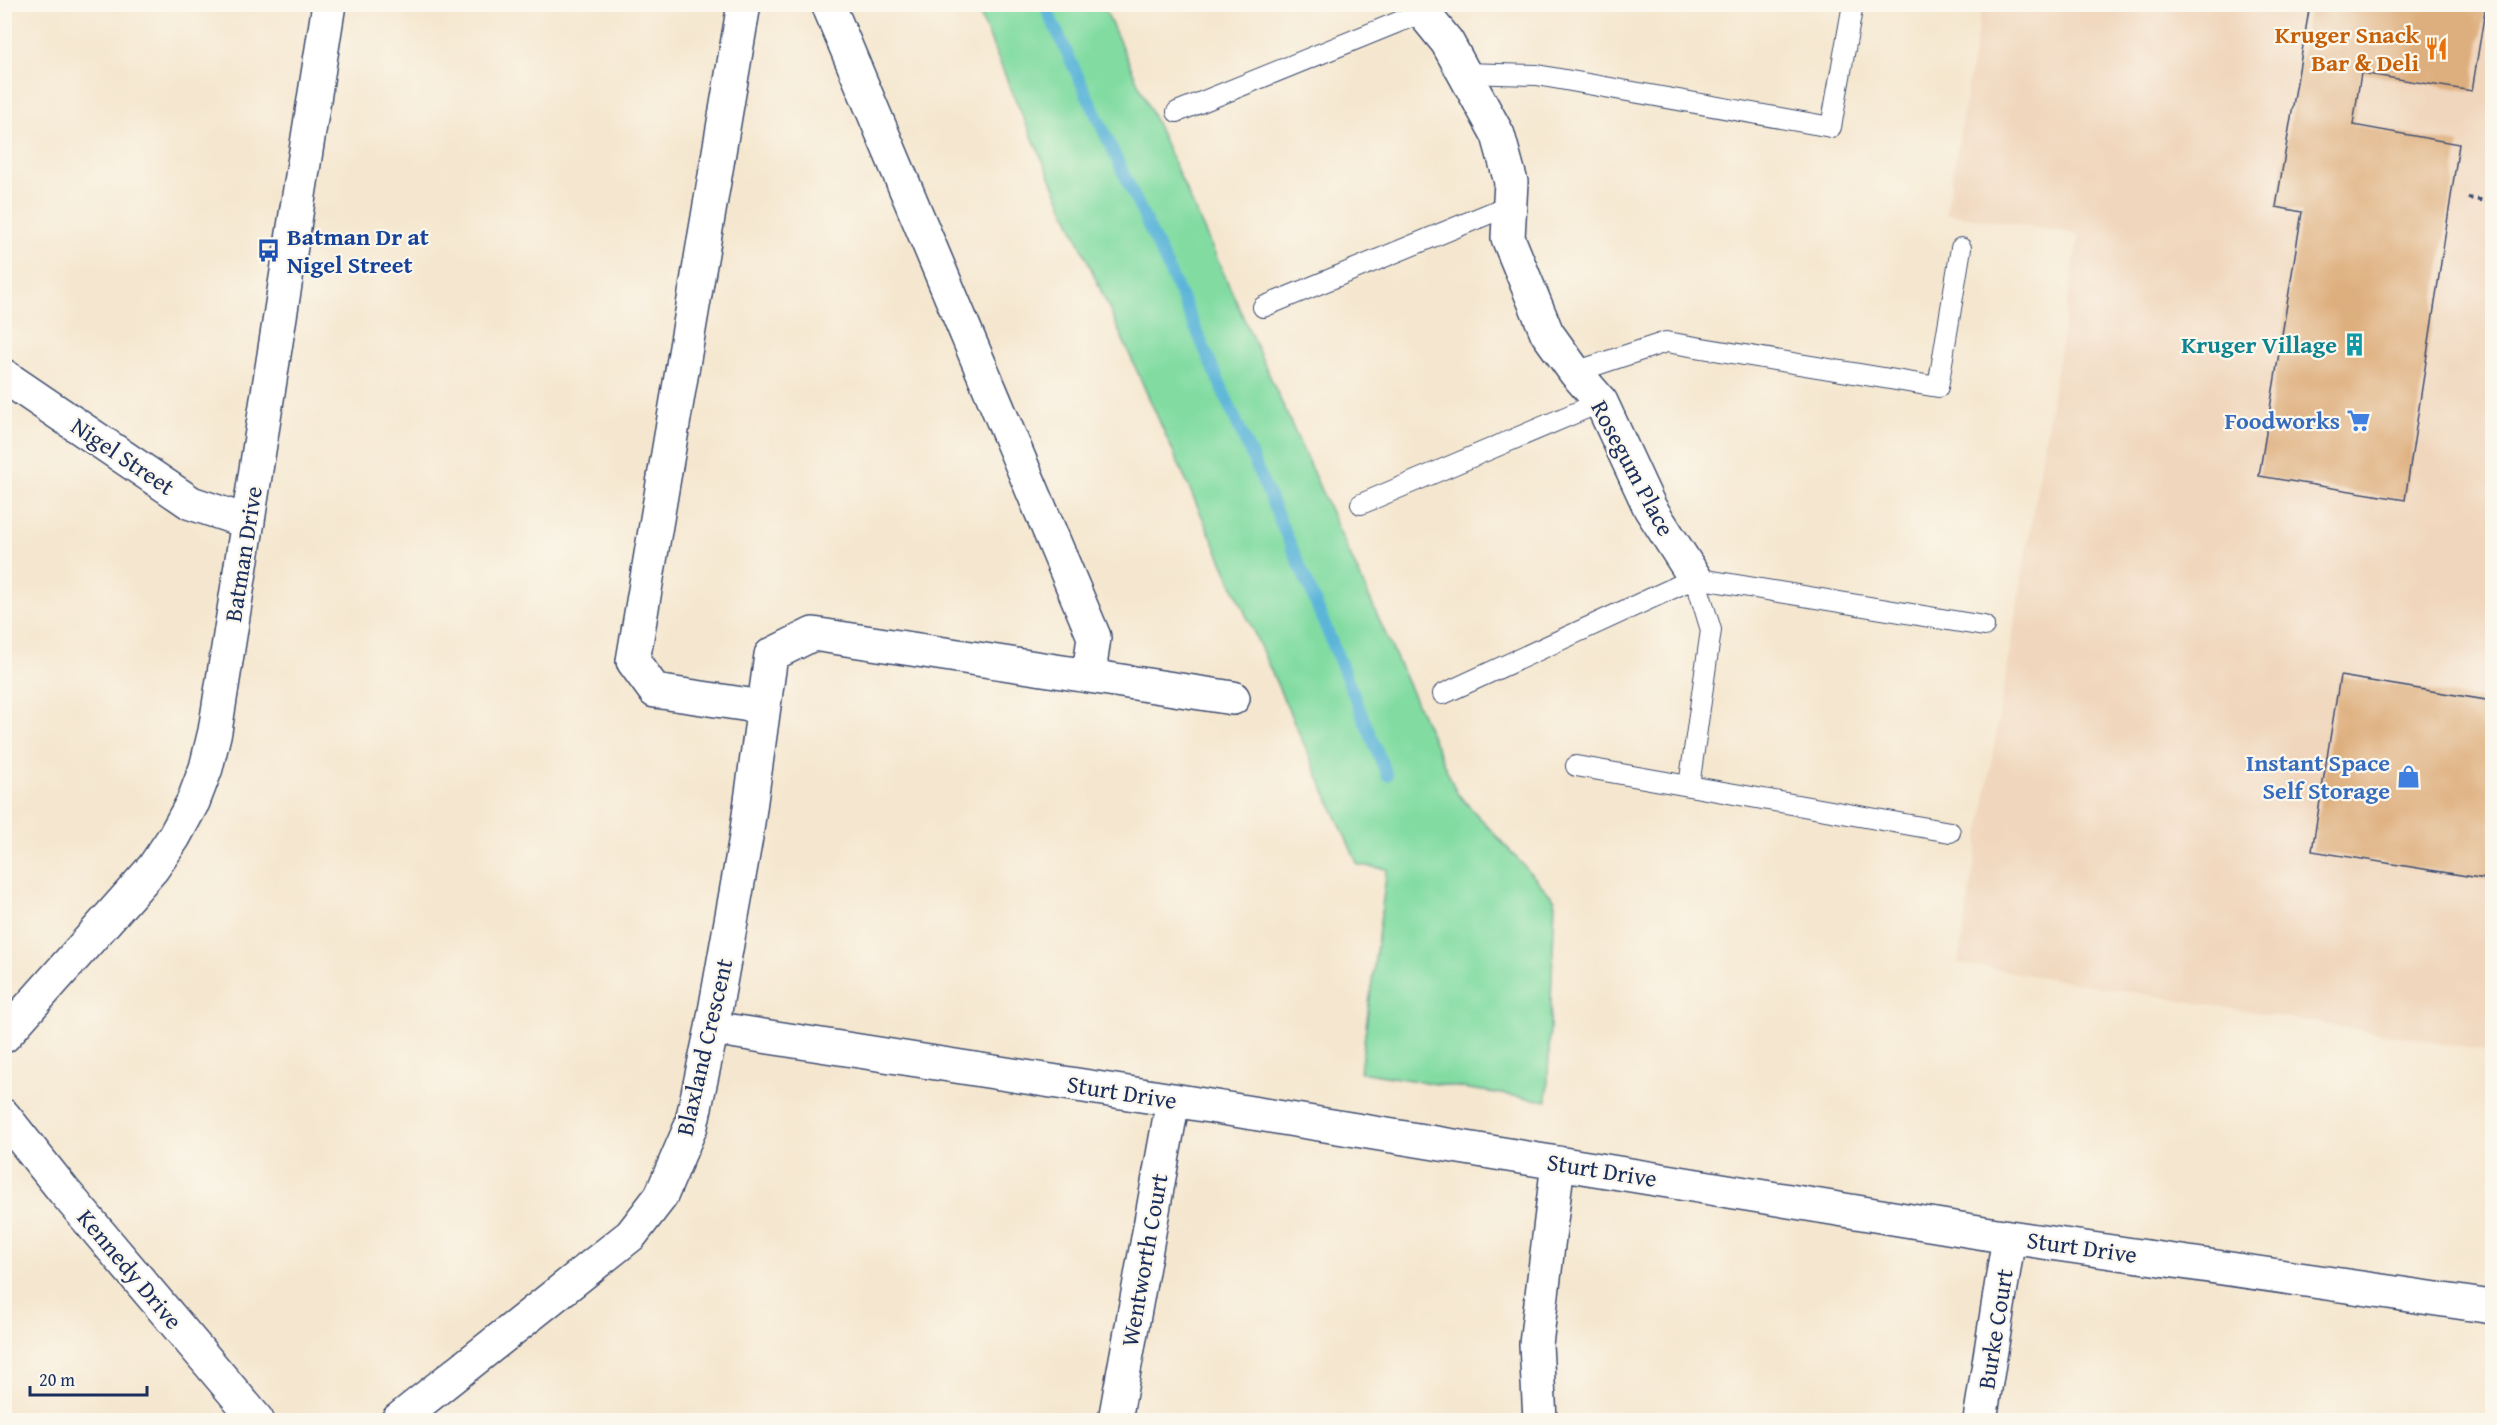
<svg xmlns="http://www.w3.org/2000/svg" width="2497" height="1425" font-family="'Gentium Book Plus',serif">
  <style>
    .built { fill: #f0d6bc }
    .green { fill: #82dca2; stroke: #4e8680; stroke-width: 1.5 }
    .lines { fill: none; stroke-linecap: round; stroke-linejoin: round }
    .stream { stroke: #5bb5d9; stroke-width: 12 }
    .building { fill: #deaf7e }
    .service-casing { stroke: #3c4b6f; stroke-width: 22 }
    .minor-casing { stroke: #3c4b6f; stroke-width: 36 }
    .path { stroke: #3c4b6f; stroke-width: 4; stroke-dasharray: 4.5 4.5; stroke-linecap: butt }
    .service { stroke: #fff; stroke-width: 20 }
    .minor { stroke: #fff; stroke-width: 33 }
    .labels { text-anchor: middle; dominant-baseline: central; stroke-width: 4.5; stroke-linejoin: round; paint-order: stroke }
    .food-label { font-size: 24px; font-weight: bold; fill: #c56008; stroke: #fbf7ec; text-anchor: end }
    .transit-label { font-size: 24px; font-weight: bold; fill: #164399; stroke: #fbf7ec; text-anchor: start }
    .culture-label { font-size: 24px; font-weight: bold; fill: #0d838f; stroke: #fbf7ec; text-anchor: end }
    .shop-label { font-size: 24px; font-weight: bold; fill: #366cbe; stroke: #fbf7ec; text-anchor: end }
    .street-label { font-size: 24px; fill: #1b2f5e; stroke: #fbf7ec }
  </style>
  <rect width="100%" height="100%" fill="#fbf7ec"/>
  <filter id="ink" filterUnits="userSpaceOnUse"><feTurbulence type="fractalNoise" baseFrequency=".0167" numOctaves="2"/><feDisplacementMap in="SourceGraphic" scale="12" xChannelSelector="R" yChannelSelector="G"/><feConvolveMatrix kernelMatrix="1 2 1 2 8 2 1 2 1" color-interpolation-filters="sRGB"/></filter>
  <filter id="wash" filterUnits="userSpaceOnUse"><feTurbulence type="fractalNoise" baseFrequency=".008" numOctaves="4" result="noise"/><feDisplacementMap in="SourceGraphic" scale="24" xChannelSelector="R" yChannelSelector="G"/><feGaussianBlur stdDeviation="1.35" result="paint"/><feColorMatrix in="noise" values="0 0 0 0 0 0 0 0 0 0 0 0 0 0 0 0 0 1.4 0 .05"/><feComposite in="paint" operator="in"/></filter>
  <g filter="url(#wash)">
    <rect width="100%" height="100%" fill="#f5e7cf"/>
    <path class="built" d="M1982,5H2492V1052L1958,963L2079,234L1946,214Z"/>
    <path class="green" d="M976,5H1103L1457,793L1555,900L1547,1101L1360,1072L1387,869L1358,865L1013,94Z"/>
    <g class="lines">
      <path class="stream" d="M1044,4L1183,300L1307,582L1387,775"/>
    </g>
    <g id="blocks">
      <path class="building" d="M2310,4H2486L2472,91L2361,73L2353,125L2459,144L2405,500L2259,476L2302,212L2276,207Z
        M2340,676L2492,701V880L2312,851Z"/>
    </g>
  </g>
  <g filter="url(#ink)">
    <use href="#blocks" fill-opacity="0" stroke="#3c4b6f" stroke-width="1.5"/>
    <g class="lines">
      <defs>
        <path id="service" d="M1464,73L1537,75L1831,127L1853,4
          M1177,112L1423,12
          M1263,307L1510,205
          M1575,372L1666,342L1938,387L1961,248
          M1361,504L1601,402
          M1695,578L1711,630L1689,786L1950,832
          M1443,694L1695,578L1984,626
          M1576,766L1689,786"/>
        <path id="minor" d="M744,4L633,661L655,691L763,707
          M828,4L1094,637L1089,674
          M1416,4L1447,42L1498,135L1511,182L1508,238L1547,333L1575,372L1601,402L1650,508L1695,578
          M4,376L191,503L248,522
          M712,1028L1173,1100L2009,1237L2492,1307
          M4,1036L153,868L174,837L193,802L206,768L215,731L329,4
          M4,1116L63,1190L257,1420
          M398,1420L631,1235L661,1196L691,1126L712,1028L746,837L771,655L813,634L1233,698
          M1115,1420L1173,1100
          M1540,1420L1536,1344L1558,1163
          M1980,1420L2009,1237"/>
      </defs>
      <use href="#service" class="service-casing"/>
      <use href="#minor" class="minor-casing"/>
      <path class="path" d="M2468,198L2492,202"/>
      <use href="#service" class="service"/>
      <use href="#minor" class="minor"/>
    </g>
  </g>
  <defs>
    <symbol id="restaurant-bare" viewBox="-9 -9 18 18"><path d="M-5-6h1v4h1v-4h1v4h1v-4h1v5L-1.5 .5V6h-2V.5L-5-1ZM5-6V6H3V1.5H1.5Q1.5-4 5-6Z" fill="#e8710a" stroke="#fbf7ec" stroke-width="2.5" paint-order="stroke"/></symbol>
    <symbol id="bus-bare" viewBox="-9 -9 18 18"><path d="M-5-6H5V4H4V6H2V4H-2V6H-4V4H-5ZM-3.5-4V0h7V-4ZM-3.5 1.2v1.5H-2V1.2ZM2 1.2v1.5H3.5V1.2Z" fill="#1a4fb4" stroke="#fbf7ec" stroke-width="2.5" paint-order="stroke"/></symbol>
    <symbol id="building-bare" viewBox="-9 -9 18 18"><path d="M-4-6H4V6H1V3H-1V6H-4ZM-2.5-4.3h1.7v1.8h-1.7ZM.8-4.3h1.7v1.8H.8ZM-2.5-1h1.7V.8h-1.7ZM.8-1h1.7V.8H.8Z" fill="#0f9aa8" stroke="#fbf7ec" stroke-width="2.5" paint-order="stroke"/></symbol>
    <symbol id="supermarket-bare" viewBox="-9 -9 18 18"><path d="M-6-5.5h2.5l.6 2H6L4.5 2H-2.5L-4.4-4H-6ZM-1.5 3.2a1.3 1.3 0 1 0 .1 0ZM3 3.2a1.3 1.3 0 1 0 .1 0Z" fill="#3f7fe0" stroke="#fbf7ec" stroke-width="2.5" paint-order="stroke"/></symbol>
    <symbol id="shop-bare" viewBox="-9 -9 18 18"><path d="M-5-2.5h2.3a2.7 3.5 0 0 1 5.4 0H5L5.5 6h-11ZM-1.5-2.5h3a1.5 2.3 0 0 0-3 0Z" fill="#3f7fe0" stroke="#fbf7ec" stroke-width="2.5" paint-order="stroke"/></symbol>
  </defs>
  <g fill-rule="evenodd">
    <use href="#restaurant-bare" x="2420" y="32" width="33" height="33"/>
    <use href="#bus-bare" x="252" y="234" width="33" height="33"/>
    <use href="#building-bare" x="2338" y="328" width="33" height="33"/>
    <use href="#supermarket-bare" x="2342" y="404" width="33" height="33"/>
    <use href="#shop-bare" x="2392" y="760" width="33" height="33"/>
  </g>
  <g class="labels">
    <g class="food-label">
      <text x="2419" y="34">Kruger Snack<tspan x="2419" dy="28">Bar &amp; Deli</tspan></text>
    </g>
    <g class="transit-label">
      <text x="287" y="236">Batman Dr at<tspan x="287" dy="28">Nigel Street</tspan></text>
    </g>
    <g class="culture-label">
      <text x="2337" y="344">Kruger Village</text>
    </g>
    <g class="shop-label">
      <text x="2340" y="420">Foodworks</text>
      <text x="2390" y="762">Instant Space<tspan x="2390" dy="28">Self Storage</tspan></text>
    </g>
    <g class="street-label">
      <text transform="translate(123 456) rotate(34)">Nigel Street</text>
      <text transform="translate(1633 468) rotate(62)">Rosegum Place</text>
      <text transform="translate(243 554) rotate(-81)">Batman Drive</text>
      <text transform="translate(704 1047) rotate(-77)">Blaxland Crescent</text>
      <text transform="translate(1122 1092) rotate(9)">Sturt Drive</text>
      <text transform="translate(1602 1170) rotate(9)">Sturt Drive</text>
      <text transform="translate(2082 1247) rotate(8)">Sturt Drive</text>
      <text transform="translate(1144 1260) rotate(-80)">Wentworth Court</text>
      <text transform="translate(130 1269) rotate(50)">Kennedy Drive</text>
      <text transform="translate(1995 1329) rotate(-81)">Burke Court</text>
    </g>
  </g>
  <rect width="2497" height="1425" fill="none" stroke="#fbf7ec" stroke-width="24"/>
  <path d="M30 1386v9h117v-9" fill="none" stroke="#1b2f5e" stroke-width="3"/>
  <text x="39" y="1386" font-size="18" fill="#1b2f5e" stroke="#fbf7ec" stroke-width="4.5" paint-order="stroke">20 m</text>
</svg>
